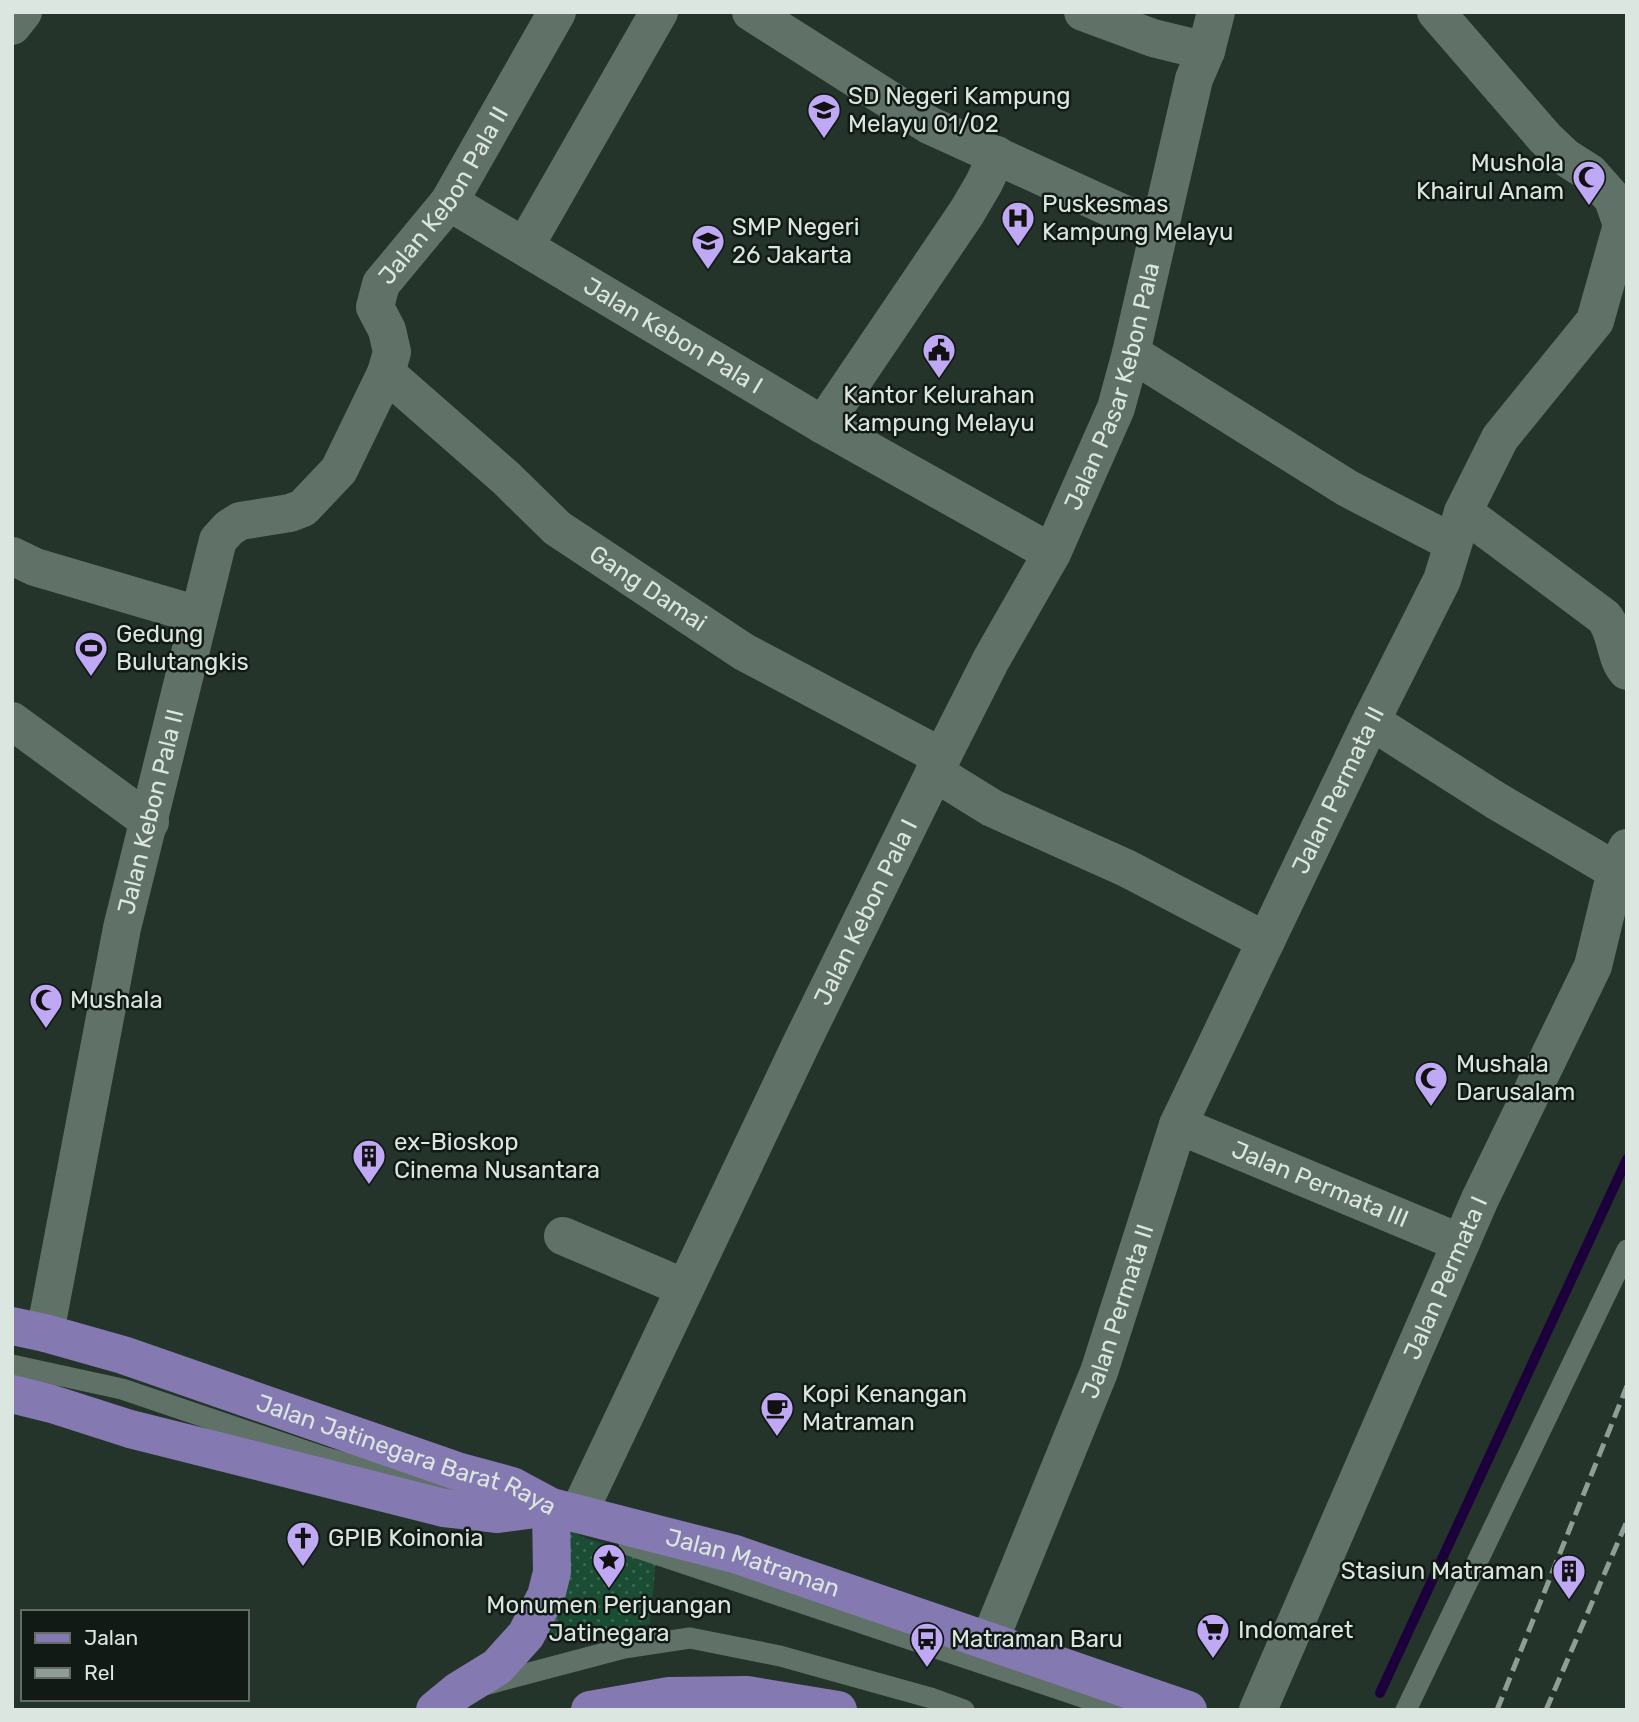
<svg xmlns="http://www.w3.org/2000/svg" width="1639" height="1722" font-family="Rubik,sans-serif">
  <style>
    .grass { fill: url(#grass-dots) }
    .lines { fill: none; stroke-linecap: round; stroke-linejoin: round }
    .stream { stroke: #1b003c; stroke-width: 10 }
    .lane { stroke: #607267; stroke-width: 21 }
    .street { stroke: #607267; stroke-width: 38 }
    .primary { stroke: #8579b1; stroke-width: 38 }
    .rail { stroke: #909d96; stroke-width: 5; stroke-dasharray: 14 7; stroke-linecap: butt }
    .labels { text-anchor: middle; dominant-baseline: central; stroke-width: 5; stroke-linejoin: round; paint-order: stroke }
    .poi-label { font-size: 24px; fill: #dce6e0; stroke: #121a15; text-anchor: start }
    .street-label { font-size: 24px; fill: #dce6e0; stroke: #121a15 }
  </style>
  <defs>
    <pattern id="grass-dots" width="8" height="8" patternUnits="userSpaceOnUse" patternTransform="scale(1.75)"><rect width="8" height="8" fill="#1b4d35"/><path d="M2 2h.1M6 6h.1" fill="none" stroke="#3c6752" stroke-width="1.8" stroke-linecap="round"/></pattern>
  </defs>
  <rect width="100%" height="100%" fill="#24342b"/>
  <path class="grass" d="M555,1522L585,1538L656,1560L650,1624L517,1644Z"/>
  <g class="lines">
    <path class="stream" d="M1380,1693L1627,1159"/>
    <path class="lane" d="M12,1365L122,1389L326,1458L446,1489L478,1494
      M629,1545L1121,1710
      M488,1684L624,1648L690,1638L780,1656L931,1698L964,1710
      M1406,1710L1627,1250"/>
    <g class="street">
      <path d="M751,12L929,125L1159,230"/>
      <path d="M1083,12L1153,38L1206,51"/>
      <path d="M12,26L23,12"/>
      <path id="s1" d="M449,202L823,425L1052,553"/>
      <path d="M525,246L659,12"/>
      <path d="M1131,353L1347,488L1453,543"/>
      <path id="s2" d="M386,373L506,478L557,528L744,652L942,757"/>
      <path d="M823,425L967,212L984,183L997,155"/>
      <path d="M1463,512L1604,617C1617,633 1615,659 1627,671"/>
      <path d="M12,556L35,567L198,615"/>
      <path d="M12,721L150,822"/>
      <path d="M1371,721L1495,800L1616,871"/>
      <path d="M934,772L992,808L1126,868L1266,941"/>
      <path id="s3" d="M1178,1125L1461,1243"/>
      <path d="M563,1236L685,1288"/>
      <path id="s4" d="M45,1333L122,928L218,540L229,528L240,521L290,513L303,508L339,470L386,373L392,352L387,330L375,307L381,284L449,202L557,12"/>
      <path id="s5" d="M578,1514L802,1042L942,757L991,660L1052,553L1116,408L1131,353L1194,79L1206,51L1216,12"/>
      <path id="s6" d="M989,1642L1099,1372L1178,1125L1371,721L1442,580L1463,512L1500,438L1595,321L1622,225L1613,199L1590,173L1565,157L1545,138L1436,12"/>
      <path id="s7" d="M1258,1710L1480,1199L1593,966L1616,871L1627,848"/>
    </g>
    <g class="primary">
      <path id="s8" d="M12,1326L45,1333L123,1355L457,1471L512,1486L551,1507L735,1554L1188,1710"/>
      <path d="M12,1394L52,1404L130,1429L444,1508L498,1514L551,1507"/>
      <path d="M435,1710L458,1691L497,1667L526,1635L546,1596L552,1572L551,1507"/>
      <path d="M590,1710L669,1696L747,1695L838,1710"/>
    </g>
    <path class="rail" d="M1497,1710L1627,1386
      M1546,1710L1627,1521"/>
  </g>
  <defs>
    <symbol id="school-pin" viewBox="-11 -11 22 30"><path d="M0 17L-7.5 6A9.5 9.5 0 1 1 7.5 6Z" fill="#bfa9f4" stroke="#121a15"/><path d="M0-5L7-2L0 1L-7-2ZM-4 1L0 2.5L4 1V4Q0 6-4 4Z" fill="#111"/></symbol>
    <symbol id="mosque-pin" viewBox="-11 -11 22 30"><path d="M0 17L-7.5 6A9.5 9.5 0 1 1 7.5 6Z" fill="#bfa9f4" stroke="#121a15"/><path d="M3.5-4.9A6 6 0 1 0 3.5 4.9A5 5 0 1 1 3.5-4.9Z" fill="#111"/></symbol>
    <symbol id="hospital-pin" viewBox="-11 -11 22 30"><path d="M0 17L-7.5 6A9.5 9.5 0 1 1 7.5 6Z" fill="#bfa9f4" stroke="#121a15"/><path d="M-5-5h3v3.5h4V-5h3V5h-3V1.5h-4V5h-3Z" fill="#111"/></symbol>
    <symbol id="civic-pin" viewBox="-11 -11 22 30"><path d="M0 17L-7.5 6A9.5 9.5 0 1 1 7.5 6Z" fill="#bfa9f4" stroke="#121a15"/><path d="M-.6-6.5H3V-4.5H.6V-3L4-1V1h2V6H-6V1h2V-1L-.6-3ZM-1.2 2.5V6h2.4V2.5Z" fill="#111"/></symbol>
    <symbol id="stadium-pin" viewBox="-11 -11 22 30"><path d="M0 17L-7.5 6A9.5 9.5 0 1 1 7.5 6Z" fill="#bfa9f4" stroke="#121a15"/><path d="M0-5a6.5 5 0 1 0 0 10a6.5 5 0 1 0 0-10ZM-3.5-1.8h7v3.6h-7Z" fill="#111"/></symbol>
    <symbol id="building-pin" viewBox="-11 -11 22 30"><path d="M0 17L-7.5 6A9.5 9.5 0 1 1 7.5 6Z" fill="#bfa9f4" stroke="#121a15"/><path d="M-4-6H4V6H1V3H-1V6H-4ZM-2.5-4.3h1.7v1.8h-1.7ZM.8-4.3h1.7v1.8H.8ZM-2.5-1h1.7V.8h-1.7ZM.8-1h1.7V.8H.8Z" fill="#111"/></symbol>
    <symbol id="cafe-pin" viewBox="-11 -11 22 30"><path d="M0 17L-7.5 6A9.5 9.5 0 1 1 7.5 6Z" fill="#bfa9f4" stroke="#121a15"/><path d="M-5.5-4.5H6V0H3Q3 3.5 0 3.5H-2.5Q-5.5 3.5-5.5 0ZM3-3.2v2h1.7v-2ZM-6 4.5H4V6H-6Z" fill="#111"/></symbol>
    <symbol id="church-pin" viewBox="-11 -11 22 30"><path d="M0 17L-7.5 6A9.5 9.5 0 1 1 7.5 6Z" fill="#bfa9f4" stroke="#121a15"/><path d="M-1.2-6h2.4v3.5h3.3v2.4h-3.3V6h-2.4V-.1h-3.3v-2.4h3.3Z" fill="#111"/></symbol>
    <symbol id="sight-pin" viewBox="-11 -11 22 30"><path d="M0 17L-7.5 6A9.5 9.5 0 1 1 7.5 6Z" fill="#bfa9f4" stroke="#121a15"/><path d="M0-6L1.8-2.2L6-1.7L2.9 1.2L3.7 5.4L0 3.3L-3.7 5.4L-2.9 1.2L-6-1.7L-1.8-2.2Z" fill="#111"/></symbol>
    <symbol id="supermarket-pin" viewBox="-11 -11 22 30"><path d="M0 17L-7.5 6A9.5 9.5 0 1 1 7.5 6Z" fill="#bfa9f4" stroke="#121a15"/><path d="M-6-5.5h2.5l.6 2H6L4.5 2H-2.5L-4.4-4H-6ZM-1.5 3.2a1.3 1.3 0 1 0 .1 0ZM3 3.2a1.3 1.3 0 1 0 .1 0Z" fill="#111"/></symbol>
    <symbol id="bus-pin" viewBox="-11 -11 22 30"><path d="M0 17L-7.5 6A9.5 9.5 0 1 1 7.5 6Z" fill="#bfa9f4" stroke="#121a15"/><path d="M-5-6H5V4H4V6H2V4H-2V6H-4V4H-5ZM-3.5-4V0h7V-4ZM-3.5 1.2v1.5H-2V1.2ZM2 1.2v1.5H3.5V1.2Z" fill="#111"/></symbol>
  </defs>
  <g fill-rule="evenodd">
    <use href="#school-pin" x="805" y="91" width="38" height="52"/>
    <use href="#mosque-pin" x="1570" y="158" width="38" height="52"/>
    <use href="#hospital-pin" x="999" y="199" width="38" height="52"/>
    <use href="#school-pin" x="689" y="222" width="38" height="52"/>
    <use href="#civic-pin" x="920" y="331" width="38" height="52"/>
    <use href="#stadium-pin" x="72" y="629" width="38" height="52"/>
    <use href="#mosque-pin" x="27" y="981" width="38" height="52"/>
    <use href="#mosque-pin" x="1412" y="1059" width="38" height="52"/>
    <use href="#building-pin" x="350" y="1137" width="38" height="52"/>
    <use href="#cafe-pin" x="758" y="1389" width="38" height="52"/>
    <use href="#church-pin" x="284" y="1519" width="38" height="52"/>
    <use href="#sight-pin" x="590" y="1541" width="38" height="52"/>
    <use href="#building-pin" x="1550" y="1552" width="38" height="52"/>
    <use href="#supermarket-pin" x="1194" y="1611" width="38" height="52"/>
    <use href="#bus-pin" x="908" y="1620" width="38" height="52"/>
  </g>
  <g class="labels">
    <g class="poi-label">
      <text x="848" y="96">SD Negeri Kampung<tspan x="848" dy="28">Melayu 01/02</tspan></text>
      <text x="1564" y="163" text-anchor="end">Mushola<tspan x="1564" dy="28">Khairul Anam</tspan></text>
      <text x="1042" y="204">Puskesmas<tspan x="1042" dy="28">Kampung Melayu</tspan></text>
      <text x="732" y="227">SMP Negeri<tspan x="732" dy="28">26 Jakarta</tspan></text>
      <text x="939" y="395" text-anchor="middle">Kantor Kelurahan<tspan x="939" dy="28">Kampung Melayu</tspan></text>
      <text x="116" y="634">Gedung<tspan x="116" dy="28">Bulutangkis</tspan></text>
      <text x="70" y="1000">Mushala</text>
      <text x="1456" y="1064">Mushala<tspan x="1456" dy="28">Darusalam</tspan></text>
      <text x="394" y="1142">ex-Bioskop<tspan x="394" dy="28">Cinema Nusantara</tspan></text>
      <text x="802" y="1394">Kopi Kenangan<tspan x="802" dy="28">Matraman</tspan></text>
      <text x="328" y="1538">GPIB Koinonia</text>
      <text x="1544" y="1571" text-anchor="end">Stasiun Matraman</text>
      <text x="609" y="1605" text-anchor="middle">Monumen Perjuangan<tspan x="609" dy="28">Jatinegara</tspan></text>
      <text x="1238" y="1630">Indomaret</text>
      <text x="951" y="1639">Matraman Baru</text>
    </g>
    <g class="street-label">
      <text stroke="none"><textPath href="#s4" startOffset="1269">Jalan Kebon Pala II</textPath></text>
      <text stroke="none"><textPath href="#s1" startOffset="261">Jalan Kebon Pala I</textPath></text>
      <text stroke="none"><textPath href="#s5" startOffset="1250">Jalan Pasar Kebon Pala</textPath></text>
      <text stroke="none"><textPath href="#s2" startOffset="340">Gang Damai</textPath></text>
      <text stroke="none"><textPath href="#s6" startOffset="922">Jalan Permata II</textPath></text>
      <text stroke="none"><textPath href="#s4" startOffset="532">Jalan Kebon Pala II</textPath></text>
      <text stroke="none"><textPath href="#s5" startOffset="667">Jalan Kebon Pala I</textPath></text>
      <text stroke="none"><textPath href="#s3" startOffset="154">Jalan Permata III</textPath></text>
      <text stroke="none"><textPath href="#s7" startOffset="471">Jalan Permata I</textPath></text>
      <text stroke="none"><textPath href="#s6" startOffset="355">Jalan Permata II</textPath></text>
      <text stroke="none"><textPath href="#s8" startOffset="415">Jalan Jatinegara Barat Raya</textPath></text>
      <text stroke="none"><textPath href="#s8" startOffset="779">Jalan Matraman</textPath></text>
    </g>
  </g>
  <rect width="1639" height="1722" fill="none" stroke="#dce6e0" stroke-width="28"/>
  <rect x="21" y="1610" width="228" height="91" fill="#121a15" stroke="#636c66" stroke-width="2"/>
  <rect x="35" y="1633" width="35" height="10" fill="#8579b1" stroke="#636c66" stroke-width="2"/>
  <text x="84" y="1645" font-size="21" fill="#dce6e0">Jalan</text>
  <rect x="35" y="1668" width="35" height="10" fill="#909d96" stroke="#636c66" stroke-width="2"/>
  <text x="84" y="1680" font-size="21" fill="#dce6e0">Rel</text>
</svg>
